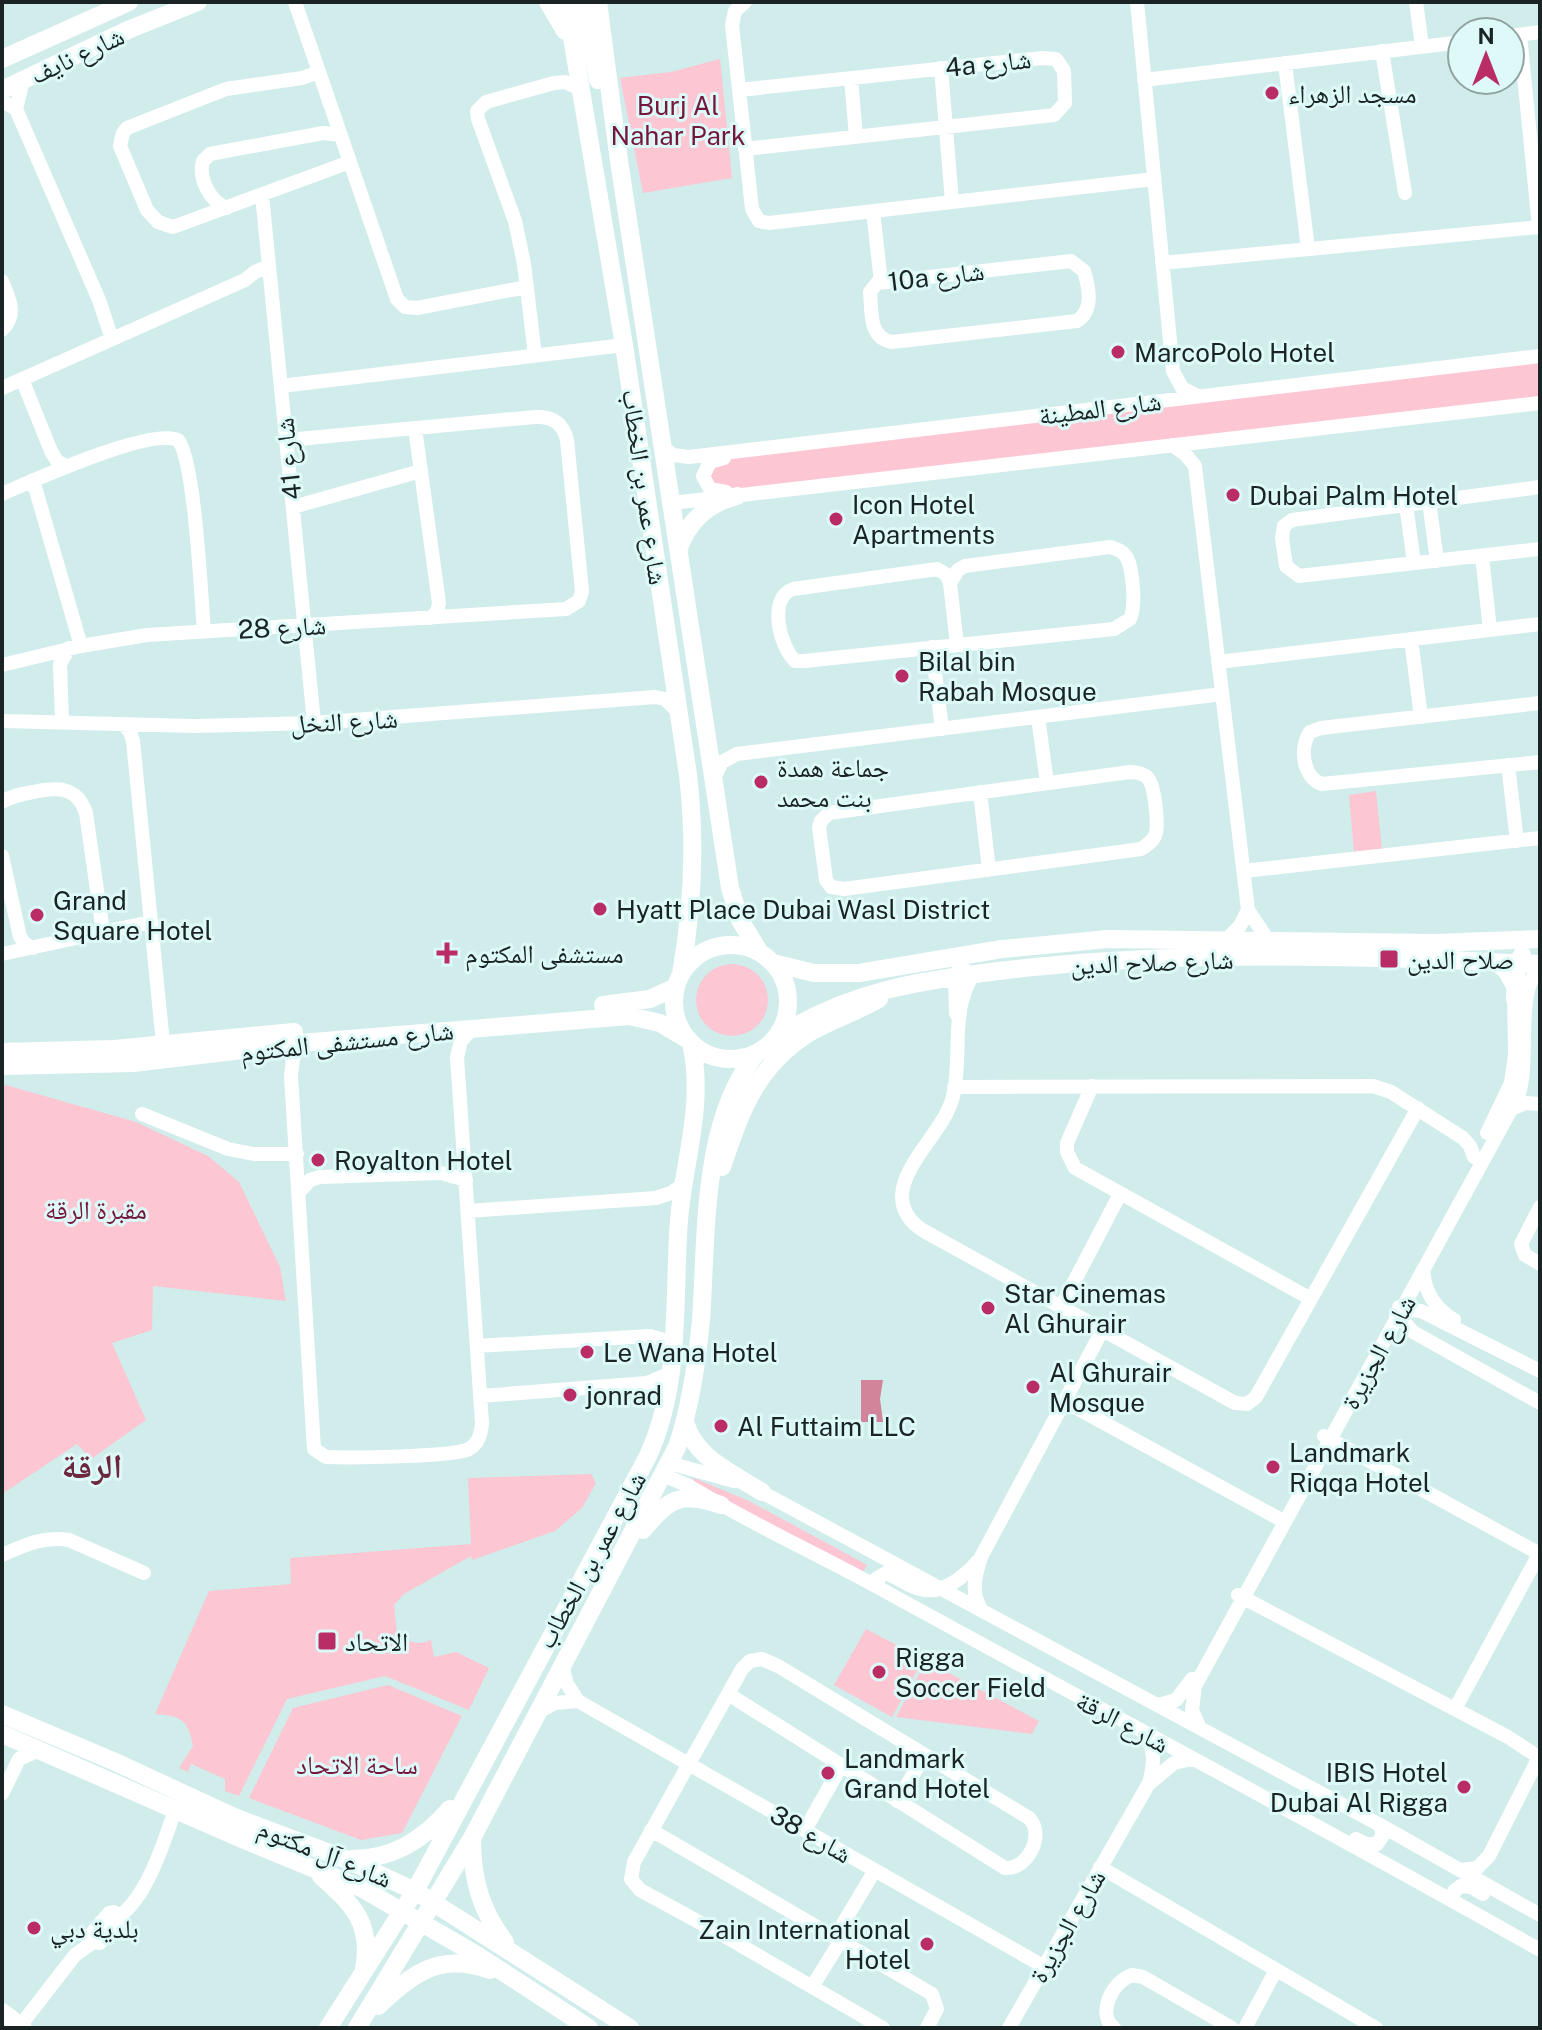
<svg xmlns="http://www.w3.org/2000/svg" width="1542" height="2030" font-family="'Public Sans','Noto Naskh Arabic',sans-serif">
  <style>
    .green { fill: #fdc6d3 }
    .water { fill: #d2849a }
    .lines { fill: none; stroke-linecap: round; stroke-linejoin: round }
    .minor { stroke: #fff; stroke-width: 14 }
    .major { stroke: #fff; stroke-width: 18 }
    .poi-dot { fill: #b92d64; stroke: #defaf8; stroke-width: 3 }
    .labels { text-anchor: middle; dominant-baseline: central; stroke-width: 6; stroke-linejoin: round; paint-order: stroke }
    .street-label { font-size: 26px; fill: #1a2424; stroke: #defaf8 }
    .poi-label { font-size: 26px; fill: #1a2424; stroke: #defaf8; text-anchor: start }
    .park-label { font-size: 26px; fill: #74173c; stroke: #defaf8 }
    .district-label { font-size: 34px; font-weight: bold; fill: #6d283f; stroke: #defaf8 }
  </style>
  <rect width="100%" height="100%" fill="#d0eceb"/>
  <path class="green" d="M720,59L732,178L643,193L620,78L671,72Z
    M1540,360V400L709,500L705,460Z
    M1376,791L1382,850L1354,853L1349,795Z
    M696 1000a36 36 0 1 1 72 0a36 36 0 1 1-72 0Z
    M2,1084L136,1122L208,1156L239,1182L280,1267L286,1301L153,1286L152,1330L112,1343L146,1420L91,1459L77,1444L2,1494Z
    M591,1474L596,1483L582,1508L555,1531L472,1560L471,1556L404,1594L394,1605L397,1634C409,1642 417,1646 431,1640L434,1657L456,1652L489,1668L469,1710L385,1676L287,1699L239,1796L225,1791V1779L191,1764L188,1772L179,1768L193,1746C188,1719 181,1716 155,1714L209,1591L291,1584L290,1558L471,1544L468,1478Z
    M694,1478L749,1501L867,1565L861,1575L692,1484Z
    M866,1629L923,1659L892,1717L834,1685Z
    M926,1661L1039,1721L1032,1734L896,1717Z
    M388,1685L462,1716L402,1833L361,1840L249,1798L293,1708Z"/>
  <path class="water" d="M861,1380H883L880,1399L883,1422H861Z"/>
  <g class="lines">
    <path class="minor" d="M295,2L397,299L405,307L417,308L527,287
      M745,2L735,11L732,25L752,209L759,221L769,223L1154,179
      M1137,2L1173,371L1182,388L1197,396
      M1416,2L1422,46
      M1520,35L1539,227
      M1510,36L1540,32
      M1382,51L1405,193
      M1285,63L1308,249
      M941,68L952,202
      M319,72L302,78L226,89L127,128L123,133L120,146L147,210L158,222L173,227L350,162
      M851,78L856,137
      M23,80L16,109L99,300L112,339
      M1144,80L1462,42
      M739,90L1042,58L1056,59L1064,71L1065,103L1054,115L745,149
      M2,101L16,109
      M262,195L314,723
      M227,208C210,202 198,178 203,161L210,154L323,133L341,135
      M873,211L881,282
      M1071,261L1084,271C1089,288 1094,310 1077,321L892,342C868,338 872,311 870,292L877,283Z
      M1162,263L1540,227
      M2,281C9,299 18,314 2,330
      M535,355L524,264L515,221L478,119L477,111L486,102L554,83L565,82L580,89
      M22,379L51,451L57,461L67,467
      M281,386L624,345
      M2,388L245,280L255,272L269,266
      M415,428L439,603L437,612L431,618
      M1172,445L1185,454L1195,466L1248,910L1268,940
      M663,447L673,455L689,457L1540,356
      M724,458L710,462L703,476L710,489L726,492
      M33,480L81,646
      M1540,487L1292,520L1284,526L1282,538L1286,566L1299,576L1540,549
      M2,494C32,481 151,427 178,440C195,460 201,597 204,631
      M1429,501L1437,561
      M672,503L1540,403
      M1406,504L1414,563
      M293,507L421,471
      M1482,556L1490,630
      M950,583L958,570L965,566L1110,547C1117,549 1123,551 1127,558C1133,570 1136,607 1130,619L1114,629L804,661H795C779,645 768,598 793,589L937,569L946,574L950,583L957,645
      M1411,639L1421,717
      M932,647L942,729
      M1218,662L1540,624
      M2,665L81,646L147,635L566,609L579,601L582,591L567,440C563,423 552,416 535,417L287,440
      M1540,703L1321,728L1310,732C1299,748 1303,778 1322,784L1540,762
      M1038,717L1047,783
      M2,721L195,726L314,723L655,697L665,699L679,713
      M62,722L60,664L69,648
      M123,724L130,732L133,741L164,1054
      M1508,765L1517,841
      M1130,772C1137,772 1143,773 1148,778C1155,787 1159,826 1155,836C1152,842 1147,845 1141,849L844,889L831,887L826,880L819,827L821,821L829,813Z
      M715,776L722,762L737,754L1222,694
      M980,792L989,870
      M2,802C11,796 22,794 33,792C57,787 77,786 86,813L103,932
      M2,856L20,937L25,944L33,948
      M1244,871L1540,838
      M1227,939L1240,926L1248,910
      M2,954L150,922
      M973,975C949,1013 963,1055 953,1096C946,1129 903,1162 902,1196C902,1212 911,1223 924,1231L1235,1403L1247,1404L1256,1397L1418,1108
      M301,1043L293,1059L291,1076L314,1449L326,1457C349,1458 454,1457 469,1449C479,1443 481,1434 482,1423L457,1057L461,1041L472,1029
      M1092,1086L1067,1143V1152L1075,1168L1311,1299
      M954,1087L1373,1086L1391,1092L1463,1138L1470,1146L1474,1157
      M1512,1109L1525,1103L1540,1104
      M142,1114L228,1149L254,1154H297
      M1487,1133L1511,1083L1515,1055L1514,988L1505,972L1494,963
      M300,1191L310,1180L320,1177L441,1173L466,1180
      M1540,1207L1521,1244L1525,1255L1540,1264
      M468,1211L656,1198L671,1193L684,1184
      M1423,1270C1425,1293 1435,1308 1454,1320
      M1062,1305L1120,1194
      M1399,1307L1401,1318L1413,1332L1540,1403
      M1396,1315L1407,1310L1421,1311L1540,1371
      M477,1346L650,1336L664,1340L674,1350
      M481,1396L647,1383L671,1373
      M1064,1401L1285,1522
      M1324,1436L1540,1554
      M669,1463L734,1481
      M663,1475L689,1486C751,1524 818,1554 881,1589C1101,1710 1322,1826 1540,1950
      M754,1488L1380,1825L1540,1915
      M2,1555C25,1545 44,1536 69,1540L144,1573
      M879,1588L877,1578L886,1573C896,1577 906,1584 916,1588C941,1597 963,1578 978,1561
      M1238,1595L1508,1737L1540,1758
      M982,1611C970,1592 975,1577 981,1557L1103,1329
      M562,1664L567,1684L578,1701L1043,1966
      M728,1694L1005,1868C1027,1870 1046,1835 1029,1818L778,1666L762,1659L750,1661L742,1669L634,1862L631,1879L640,1890L721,1934L883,2028
      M1158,1705L1176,1700L1192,1679
      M1455,1709L1539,1554
      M538,1712L555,1703L578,1701
      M1200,1728L1192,1710L1195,1686L1518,1097C1531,1060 1514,992 1540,967
      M1150,1783L1174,1763L1192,1759
      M2,1794L19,1759L39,1750
      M897,1801L925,1755
      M651,1830L932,1994L937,2009L927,2028
      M805,1830L841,1766
      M1356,1839L1366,1844H1377L1383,1835L1380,1825
      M1100,1867L1376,2028
      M1460,1870L1477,1868L1489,1856L1539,1757
      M1453,1900L1454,1891L1461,1886L1471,1887L1483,1894
      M114,1912L119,1916L118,1924L100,1943L93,1942L91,1934L109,1913Z
      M119,1916C146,1899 165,1840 175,1810
      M835,1937L875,1870
      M812,1987L841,1940
      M20,2026L75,1955L93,1942
      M1009,2028L1149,1783C1154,1764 1156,1750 1144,1733
      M1114,2028C1096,2013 1113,1981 1132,1975L1143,1977L1232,2028
      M1245,2028L1276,1970"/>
    <path class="major" d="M548,2L565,31
      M566,2L624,345L688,775C696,843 693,907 681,974
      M583,2L598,80
      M598,2L619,161L730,888L740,920L760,953
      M2,59L129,2
      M2,90L128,30L198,2
      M679,548C689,520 708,503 737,496
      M674 1002a57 57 0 1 1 114 0a57 57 0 1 1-114 0Z
      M773,963L814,973H859L1002,949L1108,939L1437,943L1540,939
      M1515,999L1517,964L1522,955
      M603,1005L650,999L676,987
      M958,1013L957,976L962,969
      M777,1037C851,990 922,980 1007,970C1143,954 1282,955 1419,959C1459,960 1500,963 1540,964
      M2,1052L114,1049L294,1032
      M2,1066L133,1063L301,1043L629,1016L660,1023L687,1039
      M722,1167C741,1110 757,1064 812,1031C834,1019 858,1011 879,999
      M685,1422C695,1458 732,1473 762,1492
      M643,1530C670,1498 680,1491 721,1505
      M2,1714L113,1761L234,1817L345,1859L415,1891L630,2028
      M2,1734L242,1839L363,1889L477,1955L589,2028
      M472,1840C472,1879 481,1911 505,1942
      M352,1859C393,1859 423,1840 450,1809
      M321,1876C352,1904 373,1923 364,1969
      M378,2006C414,1973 439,1952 490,1970
      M2,2012L23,2028
      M328,2028L415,1891L648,1456C682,1382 673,1299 679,1220C684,1159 705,1104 691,1043
      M357,2028L472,1838L677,1447C691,1405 697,1363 701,1320C707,1236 701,1120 757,1053"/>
  </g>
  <g class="poi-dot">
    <circle cx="1272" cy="93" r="8"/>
    <circle cx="1118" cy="352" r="8"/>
    <circle cx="1233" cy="495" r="8"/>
    <circle cx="836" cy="519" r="8"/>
    <circle cx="902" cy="676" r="8"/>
    <circle cx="761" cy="782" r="8"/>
    <circle cx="600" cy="909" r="8"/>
    <circle cx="37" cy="915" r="8"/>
    <path d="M443 941h8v8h8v8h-8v8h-8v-8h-8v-8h8z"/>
    <rect x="1379" y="949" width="20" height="20" rx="4"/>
    <circle cx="318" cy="1160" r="8"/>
    <circle cx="988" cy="1308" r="8"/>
    <circle cx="587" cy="1352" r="8"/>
    <circle cx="1033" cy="1387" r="8"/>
    <circle cx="570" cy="1395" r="8"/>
    <circle cx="721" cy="1426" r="8"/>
    <circle cx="1273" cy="1467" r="8"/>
    <rect x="317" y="1631" width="20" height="20" rx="4"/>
    <circle cx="879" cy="1672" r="8"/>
    <circle cx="828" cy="1773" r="8"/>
    <circle cx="1464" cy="1787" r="8"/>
    <circle cx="34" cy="1928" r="8"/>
    <circle cx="927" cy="1944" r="8"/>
  </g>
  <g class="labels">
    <g class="street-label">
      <text transform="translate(77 55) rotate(-25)">شارع نايف</text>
      <text transform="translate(988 63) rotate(-6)">4a شارع</text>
      <text transform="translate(936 276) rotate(-7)">10a شارع</text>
      <text transform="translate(1100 408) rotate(-7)">شارع المطينة</text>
      <text transform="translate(288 459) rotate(-96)">شارع 41</text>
      <text transform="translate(645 487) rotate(82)">شارع عمر بن الخطاب</text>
      <text transform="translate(282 627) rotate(-3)">شارع 28</text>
      <text transform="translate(344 721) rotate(-3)">شارع النخل</text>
      <text transform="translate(1152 962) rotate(-2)">شارع صلاح الدين</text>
      <text transform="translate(347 1041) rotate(-6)">شارع مستشفى المكتوم</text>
      <text transform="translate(1378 1352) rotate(-61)">شارع الجزيرة</text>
      <text transform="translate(591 1560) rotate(-61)">شارع عمر بن الخطاب</text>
      <text transform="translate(1123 1722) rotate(28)">شارع الرقة</text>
      <text transform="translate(811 1834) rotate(30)">شارع 38</text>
      <text transform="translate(325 1853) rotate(22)">شارع آل مكتوم</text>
      <text transform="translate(1067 1926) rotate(-60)">شارع الجزيرة</text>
    </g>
    <g class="poi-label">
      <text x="1288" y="93">مسجد الزهراء</text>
      <text x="1134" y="352">MarcoPolo Hotel</text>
      <text x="1249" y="495">Dubai Palm Hotel</text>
      <text x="852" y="504">Icon Hotel<tspan x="852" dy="30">Apartments</tspan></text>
      <text x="918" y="661">Bilal bin<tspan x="918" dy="30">Rabah Mosque</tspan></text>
      <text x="777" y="767">جماعة همدة<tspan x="777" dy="30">بنت محمد</tspan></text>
      <text x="53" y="900">Grand<tspan x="53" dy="30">Square Hotel</tspan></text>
      <text x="616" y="909">Hyatt Place Dubai Wasl District</text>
      <text x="465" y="953">مستشفى المكتوم</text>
      <text x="1407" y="959">صلاح الدين</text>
      <text x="334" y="1160">Royalton Hotel</text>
      <text x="1004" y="1293">Star Cinemas<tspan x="1004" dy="30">Al Ghurair</tspan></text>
      <text x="603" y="1352">Le Wana Hotel</text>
      <text x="1049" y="1372">Al Ghurair<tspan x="1049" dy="30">Mosque</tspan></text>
      <text x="586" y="1395">jonrad</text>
      <text x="737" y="1426">Al Futtaim LLC</text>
      <text x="1289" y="1452">Landmark<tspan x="1289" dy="30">Riqqa Hotel</tspan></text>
      <text x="345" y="1641">الاتحاد</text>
      <text x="895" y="1657">Rigga<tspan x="895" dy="30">Soccer Field</tspan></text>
      <text x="844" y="1758">Landmark<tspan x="844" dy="30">Grand Hotel</tspan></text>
      <text x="1448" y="1772" text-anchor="end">IBIS Hotel<tspan x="1448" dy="30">Dubai Al Rigga</tspan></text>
      <text x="50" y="1928">بلدية دبي</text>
      <text x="911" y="1929" text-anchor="end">Zain International<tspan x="911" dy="30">Hotel</tspan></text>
    </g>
    <g class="park-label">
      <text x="678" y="105">Burj Al<tspan x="678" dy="30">Nahar Park</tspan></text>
      <text x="96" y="1209">مقبرة الرقة</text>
      <text x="357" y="1764">ساحة الاتحاد</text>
    </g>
    <g class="district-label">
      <text x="92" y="1466">الرقة</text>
    </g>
  </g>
  <rect width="1542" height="2030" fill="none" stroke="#1a2424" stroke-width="8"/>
  <g transform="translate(1486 56)"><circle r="38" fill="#defaf8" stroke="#90a4a3" stroke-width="2"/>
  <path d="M0-6L14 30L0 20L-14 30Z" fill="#b92d64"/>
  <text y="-12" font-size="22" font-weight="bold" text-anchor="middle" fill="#1a2424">N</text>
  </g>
</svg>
